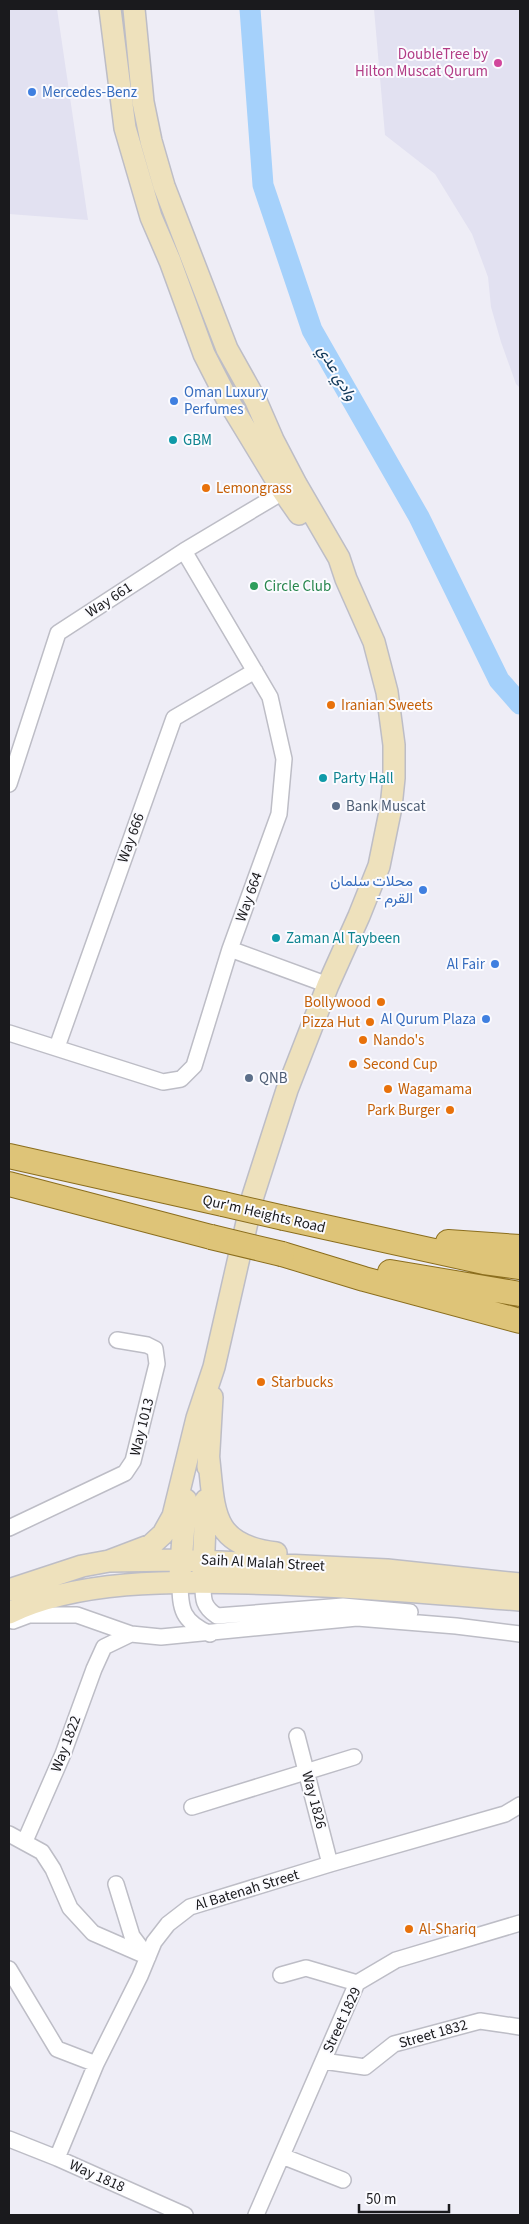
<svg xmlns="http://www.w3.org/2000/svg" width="529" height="2224" font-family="'Source Sans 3',Vazirmatn,sans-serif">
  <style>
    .built { fill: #e2e1f1 }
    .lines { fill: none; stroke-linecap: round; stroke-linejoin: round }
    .river { stroke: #a5d1fb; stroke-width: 21 }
    .street-casing { stroke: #bdbdc6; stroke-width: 18 }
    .secondary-casing { stroke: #bdbdc6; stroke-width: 24 }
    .primary-casing { stroke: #8b6e1e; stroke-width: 26 }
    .street { stroke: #fff; stroke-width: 15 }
    .secondary { stroke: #eee1bc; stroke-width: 21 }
    .primary { stroke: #dec478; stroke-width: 24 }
    .primary-bridge-casing { stroke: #8b6e1e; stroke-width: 26; stroke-linecap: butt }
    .primary-bridge { stroke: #dec478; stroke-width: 24 }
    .hotel-dot { fill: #d1479c; stroke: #fbfbff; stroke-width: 2 }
    .shop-dot { fill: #3f7fe0; stroke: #fbfbff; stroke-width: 2 }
    .culture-dot { fill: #0f9aa8; stroke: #fbfbff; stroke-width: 2 }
    .food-dot { fill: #e8710a; stroke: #fbfbff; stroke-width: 2 }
    .leisure-dot { fill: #2e9e5b; stroke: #fbfbff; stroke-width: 2 }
    .service-dot { fill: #5c6f8a; stroke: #fbfbff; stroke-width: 2 }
    .labels { text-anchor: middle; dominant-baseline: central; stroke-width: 4; stroke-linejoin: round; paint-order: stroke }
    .hotel-label { font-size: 15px; fill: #b23c85; stroke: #fbfbff; text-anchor: end }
    .shop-label { font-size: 15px; fill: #366cbe; stroke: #fbfbff; text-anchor: end }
    .culture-label { font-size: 15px; fill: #0d838f; stroke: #fbfbff; text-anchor: start }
    .food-label { font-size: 15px; fill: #c56008; stroke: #fbfbff; text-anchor: start }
    .leisure-label { font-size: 15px; fill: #27864d; stroke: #fbfbff; text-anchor: start }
    .street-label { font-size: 15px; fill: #1a1a1d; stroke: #fbfbff }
    .service-label { font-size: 15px; fill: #4e5e75; stroke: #fbfbff; text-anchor: start }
    .water-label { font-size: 16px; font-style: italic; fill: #0f3759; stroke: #fbfbff }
  </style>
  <rect width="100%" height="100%" fill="#eeedf6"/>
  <path class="built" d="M9,9H57L88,220L9,214Z
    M374,9H520V388L516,384L501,342L491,307L488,277L472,234L435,174L385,135Z"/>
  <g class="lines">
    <path class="river" d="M250,9L263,185L312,330L419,517L499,680L520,704"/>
    <defs>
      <path id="street" d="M9,784L58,633L184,551L291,487
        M230,949L328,985
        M9,1033L163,1082L181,1079L194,1066L230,949L279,814L284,759L270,697L184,551
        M57,1047L174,718L255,671
        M9,1528L125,1473L133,1461L157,1364L155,1349L147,1345L117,1340
        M180,1581C180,1610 182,1621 210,1634
        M203,1582C203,1598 202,1606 217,1616L343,1606L410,1612
        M13,1621L29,1615H77L131,1634L161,1637L357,1618L456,1626L520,1634
        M297,1736L330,1864
        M192,1807L354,1757
        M9,1834L42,1852L53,1869L70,1908L93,1933L148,1957
        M25,1841L63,1754L94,1669L104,1647L131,1634
        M116,1884L132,1936L147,1956
        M9,1969L57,2049L96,2064
        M281,1975L306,1968L357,1983
        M323,2061L365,2067L394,2044L480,2021L520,2027
        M9,2139L57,2158L185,2215
        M282,2156L343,2180
        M57,2158L96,2064L140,1976L154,1942L168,1924L190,1907L330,1864L505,1814L520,1805
        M256,2215L357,1983L396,1960L520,1923"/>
      <path id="secondary" d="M110,9L125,128L151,217L170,261L204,354L226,397L283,491L299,514
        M208,1452C215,1508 208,1545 276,1553
        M208,1467L212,1397
        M109,1561L151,1545L163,1534L173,1516L197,1418L214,1367L253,1196L287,1090L328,985L359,916L379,866L391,807L394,778V745L387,692L374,642L346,579L339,558L296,484L273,440L256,401L227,349L164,186L151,141L143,102L134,9
        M203,1574L206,1500
        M180,1575L186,1500
        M9,1590L82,1566L109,1561L180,1560L387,1570L520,1584
        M9,1613C77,1580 173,1581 248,1583C339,1585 429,1593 520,1600"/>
      <path id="primary" d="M9,1156L223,1204
        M9,1184L211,1237
        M284,1218L484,1262L520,1267
        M448,1242L520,1247
        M282,1254L364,1279L520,1321
        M390,1272L520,1294"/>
    </defs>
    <use href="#street" class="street-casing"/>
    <use href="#secondary" class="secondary-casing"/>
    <use href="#primary" class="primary-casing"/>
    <use href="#street" class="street"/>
    <use href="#secondary" class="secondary"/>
    <use href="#primary" class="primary"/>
    <defs>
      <path id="primary-bridge" d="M223,1204L284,1218
        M211,1237L282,1254"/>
    </defs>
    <use href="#primary-bridge" class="primary-bridge-casing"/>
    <use href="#primary-bridge" class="primary-bridge"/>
  </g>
  <circle class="hotel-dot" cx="498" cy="63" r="5"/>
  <g class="shop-dot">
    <circle cx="32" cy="92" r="5"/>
    <circle cx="174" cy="401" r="5"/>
    <circle cx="423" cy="890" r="5"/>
    <circle cx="495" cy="964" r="5"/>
    <circle cx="486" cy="1019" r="5"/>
  </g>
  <g class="culture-dot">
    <circle cx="173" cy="440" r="5"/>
    <circle cx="323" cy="778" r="5"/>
    <circle cx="276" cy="938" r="5"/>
  </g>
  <g class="food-dot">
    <circle cx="206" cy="488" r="5"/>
    <circle cx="331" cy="705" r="5"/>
    <circle cx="381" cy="1002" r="5"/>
    <circle cx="370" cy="1022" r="5"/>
    <circle cx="363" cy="1040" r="5"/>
    <circle cx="353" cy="1064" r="5"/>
    <circle cx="388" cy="1089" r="5"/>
    <circle cx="450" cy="1110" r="5"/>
    <circle cx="261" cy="1382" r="5"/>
    <circle cx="409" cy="1929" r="5"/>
  </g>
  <circle class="leisure-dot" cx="254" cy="586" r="5"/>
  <g class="service-dot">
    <circle cx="336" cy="806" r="5"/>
    <circle cx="249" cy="1078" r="5"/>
  </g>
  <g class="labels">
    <g class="hotel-label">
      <text x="488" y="54">DoubleTree by<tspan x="488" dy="17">Hilton Muscat Qurum</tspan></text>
    </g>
    <g class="shop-label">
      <text x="42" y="92" text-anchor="start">Mercedes-Benz</text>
      <text x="184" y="392" text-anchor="start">Oman Luxury<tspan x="184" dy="17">Perfumes</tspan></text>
      <text x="413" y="881">محلات سلمان<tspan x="413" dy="17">- القرم</tspan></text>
      <text x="485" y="964">Al Fair</text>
      <text x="476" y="1019">Al Qurum Plaza</text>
    </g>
    <g class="culture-label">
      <text x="183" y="440">GBM</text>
      <text x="333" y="778">Party Hall</text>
      <text x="286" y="938">Zaman Al Taybeen</text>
    </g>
    <g class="food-label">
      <text x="216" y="488">Lemongrass</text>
      <text x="341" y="705">Iranian Sweets</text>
      <text x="371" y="1002" text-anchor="end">Bollywood</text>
      <text x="360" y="1022" text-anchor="end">Pizza Hut</text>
      <text x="373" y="1040">Nando's</text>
      <text x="363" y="1064">Second Cup</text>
      <text x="398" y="1089">Wagamama</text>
      <text x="440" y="1110" text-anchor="end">Park Burger</text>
      <text x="271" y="1382">Starbucks</text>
      <text x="419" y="1929">Al-Shariq</text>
    </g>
    <g class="leisure-label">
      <text x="264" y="586">Circle Club</text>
    </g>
    <g class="street-label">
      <text transform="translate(109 600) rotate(-33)">Way 661</text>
      <text transform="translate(131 838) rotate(-70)">Way 666</text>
      <text transform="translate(249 897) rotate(-70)">Way 664</text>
      <text transform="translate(264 1214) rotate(13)">Qur'm Heights Road</text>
      <text transform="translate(142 1427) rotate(-76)">Way 1013</text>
      <text transform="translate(263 1563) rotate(3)">Saih Al Malah Street</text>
      <text transform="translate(66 1744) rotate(-69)">Way 1822</text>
      <text transform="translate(314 1800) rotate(75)">Way 1826</text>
      <text transform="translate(247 1890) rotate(-17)">Al Batenah Street</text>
      <text transform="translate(342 2020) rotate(-65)">Street 1829</text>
      <text transform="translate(433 2034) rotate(-16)">Street 1832</text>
      <text transform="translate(97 2176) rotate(24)">Way 1818</text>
    </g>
    <g class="service-label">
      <text x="346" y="806">Bank Muscat</text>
      <text x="259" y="1078">QNB</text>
    </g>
    <g class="water-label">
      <text transform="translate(337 373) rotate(60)">وادي عدي</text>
    </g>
  </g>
  <rect width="529" height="2224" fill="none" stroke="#1a1a1d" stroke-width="20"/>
  <path d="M359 2204v8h90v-8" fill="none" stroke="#1a1a1d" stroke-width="2.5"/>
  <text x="366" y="2204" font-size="15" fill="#1a1a1d" stroke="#fbfbff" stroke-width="4" paint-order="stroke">50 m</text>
</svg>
